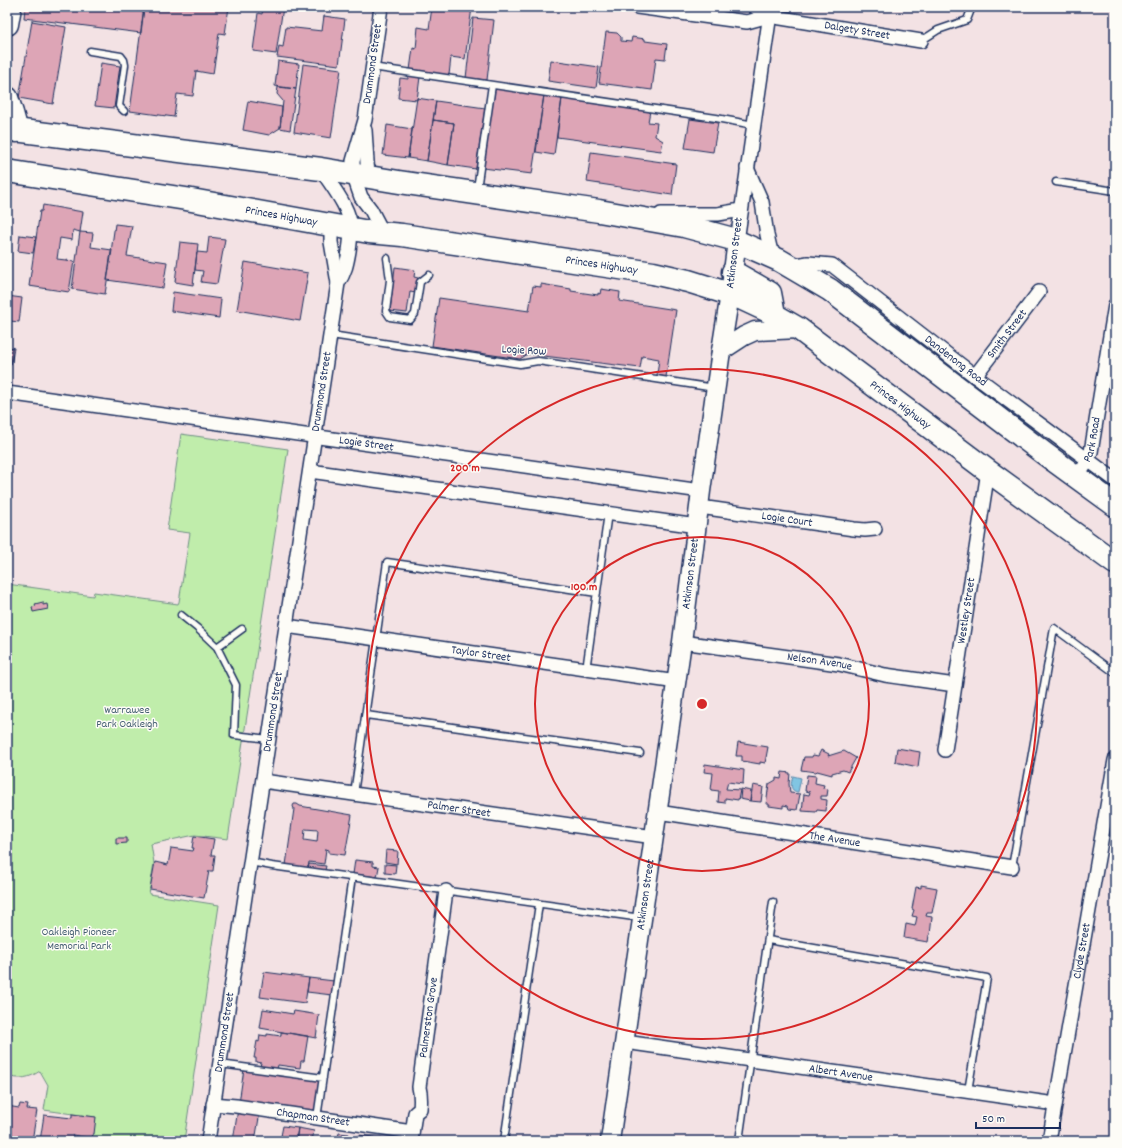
<svg xmlns="http://www.w3.org/2000/svg" width="1122" height="1148" font-family="Dekko,sans-serif">
  <style>
    .green { fill: #c0edab; stroke: #6e8e84 }
    .water { fill: #81c5e2; stroke: #5889ad }
    .building { fill: #dda5b6; stroke: #1b2f5e; fill-rule: evenodd }
    .lines { fill: none; stroke-linecap: round; stroke-linejoin: round }
    .lane-casing { stroke: #1b2f5e; stroke-width: 9 }
    .street-casing { stroke: #1b2f5e; stroke-width: 16 }
    .secondary-casing { stroke: #1b2f5e; stroke-width: 21 }
    .highway-casing { stroke: #1b2f5e; stroke-width: 25 }
    .lane { stroke: #fdfcf7; stroke-width: 6 }
    .street { stroke: #fdfcf7; stroke-width: 13 }
    .secondary { stroke: #fdfcf7; stroke-width: 18 }
    .highway { stroke: #fdfcf7; stroke-width: 22 }
    .ring { fill: none; stroke: #d62828; stroke-width: 2 }
    .labels { text-anchor: middle; dominant-baseline: central; stroke-width: 3; stroke-linejoin: round; paint-order: stroke }
    .street-label { font-size: 12px; fill: #1b2f5e; stroke: #fdfcf7 }
    .park-label { font-size: 12px; fill: #445e71; stroke: #fdfcf7 }
    .centre { fill: #d62828; stroke: #fdfcf7; stroke-width: 2 }
    .ring-label { font-size: 12px; text-anchor: middle; font-weight: bold; fill: #d62828; stroke: #fdfcf7; stroke-width: 3; stroke-linejoin: round; paint-order: stroke }
  </style>
  <rect width="100%" height="100%" fill="#f3e2e4"/>
  <filter id="ink" filterUnits="userSpaceOnUse"><feTurbulence type="fractalNoise" baseFrequency=".025" numOctaves="2"/><feDisplacementMap in="SourceGraphic" scale="8" xChannelSelector="R" yChannelSelector="G"/><feConvolveMatrix kernelMatrix="1 2 1 2 8 2 1 2 1" color-interpolation-filters="sRGB"/></filter>
  <g filter="url(#ink)">
    <path class="green" d="M181,434L288,449L228,839L195,835L151,844L154,863L149,894L219,905L184,1141H91L95,1117L44,1110L48,1085L40,1071C30,1078 19,1080 7,1076V584L93,596L94,592L178,604L179,602L190,533L167,530Z"/>
    <path class="water" d="M793,776L801,778L798,792C789,791 791,783 793,776Z"/>
    <path class="building" d="M25,7H144L141,33L24,18Z
      M144,7H229L225,34L219,33L213,74L196,71L193,96L177,94L174,117L130,111Z
      M263,7H283L276,54L253,51L258,13L262,14Z
      M432,7H472L465,59L451,57L449,75L410,70L413,48L416,49L418,27L429,29Z
      M324,16L345,19L339,65L277,57L279,46L283,47L286,27L322,31Z
      M473,18L494,20L487,80L466,78Z
      M32,21L66,27L53,104L19,98Z
      M606,32L617,33L621,37V41L631,42L632,37L645,39V41L667,44L665,59L656,58L652,90L599,83Z
      M551,60L599,67L596,88L548,81Z
      M278,61L299,64L296,89L275,86Z
      M101,63L120,66L114,108L95,106Z
      M303,64L341,69L331,138L294,132Z
      M408,76L420,77L417,100L398,98L400,78L408,79Z
      M278,87L296,89L290,130L280,128L283,101L277,94Z
      M495,88L544,95L532,174L483,168Z
      M544,95L562,98L554,155L536,152Z
      M417,98L436,101L427,161L408,158Z
      M562,98L650,111L648,122L657,123L655,136L663,141L661,151L557,137Z
      M248,101L282,107L280,128L269,135L243,130Z
      M436,101L485,108L476,169L448,165L454,123L433,120Z
      M690,119L718,123L713,152L685,148Z
      M433,120L454,123L448,165L427,161Z
      M387,125L412,129L408,158L383,155Z
      M591,152L676,164L672,195L587,182Z
      M43,205L83,212L80,232L73,230L72,240L60,238L57,259L74,261L69,292L29,286L40,211H42Z
      M115,224L132,226L127,256L167,262L163,288L107,280Z
      M80,232L93,233L91,247L112,250L105,294L72,289Z
      M20,235L36,237L33,253L18,251Z
      M209,237L225,239L217,284L201,282L203,271L195,270L197,252L207,253Z
      M180,242L198,244L193,285L175,282Z
      M245,262L308,273L300,321L237,310Z
      M395,267L415,270L414,277L418,278L416,293L410,292L407,313L390,311Z
      M541,284L571,289V291L598,295V293L600,294L601,289L620,292L619,301L676,310L666,377L657,375L659,359L642,356L640,368L528,354L520,359L432,346L439,298L529,311L533,286L541,287Z
      M173,292L221,299L219,318L171,311Z
      M7,296L22,298L19,322L10,321L7,343Z
      M7,347L14,348L11,365L7,364Z
      M43,602V605L47,604L48,609L33,612L32,607L36,606L35,604Z
      M738,742L768,747L765,763L760,762V764L742,761V756H736Z
      M897,748L920,752L918,767L895,762Z
      M821,750L829,754L828,756L844,751L856,758L848,772L843,770L832,773V775L817,771L816,772L801,770L804,757H812L813,755L818,756Z
      M705,764L744,770L743,784L728,782L726,789L740,790L738,800L725,798V803L718,802L719,791L711,790L713,773L704,772Z
      M782,772L790,773L789,784L790,793L800,794L797,810L789,809L788,806L783,805V808L769,806V804H766L769,784L776,780V778L781,779Z
      M807,775L816,776L815,783L824,785L823,788L828,789L827,796H821V799L827,800L826,811L817,810L816,812L802,811L804,794L809,795L810,792L805,791Z
      M753,785L763,787L761,802L750,801Z
      M741,789L751,791L750,801L740,799Z
      M294,804H297L300,806L352,815L345,855L329,853V850L326,849L324,864L309,862L308,868L286,865L294,809L293,806ZM305,829L318,830L317,842L304,840Z
      M194,836L214,839L211,855H215L213,871H209L204,898L150,889L155,862L168,865L171,848L193,851L194,848H192Z
      M116,838H127V843L116,844Z
      M386,850L398,851L397,864L385,862Z
      M355,860L373,862V866L379,867L377,877L353,874Z
      M309,864L326,866L325,870L308,868Z
      M385,864L396,865L395,874L385,873Z
      M921,885L937,888L932,913H927L926,916L932,917L930,935H929L928,942L904,938L906,924L915,926L917,917L912,916L914,910L912,909L916,887L921,888Z
      M264,972L309,978L305,1003L260,997Z
      M309,978L334,981L332,995L307,992Z
      M263,1009L293,1014L294,1011L319,1015L316,1038L260,1028Z
      M281,1032L308,1036L304,1061H301L300,1068L278,1065L277,1069L260,1066L261,1063L256,1062V1058H254L257,1041L259,1042L260,1035L267,1036V1034L281,1036Z
      M244,1069L320,1080L315,1111L239,1103Z
      M20,1104L28,1105L27,1109L37,1110L32,1141H7V1106L19,1108Z
      M238,1109L260,1112L255,1141H233Z
      M72,1114L96,1117L94,1134H93L92,1140L88,1139V1138L73,1135L72,1141H73H40L44,1115L72,1118Z
      M283,1126L298,1128L296,1141H280Z
      M298,1128L314,1131L312,1141H296Z
      M339,1133L349,1134L348,1141H337Z
      M359,1135L393,1140V1141H358Z"/>
    <g class="lines">
      <defs>
        <path id="lane" d="M921,41L938,30L967,20L972,7
          M90,51L121,56L124,60L125,65L119,106L124,111
          M372,67L716,118L754,125
          M1056,182L1115,191
          M477,189L492,85
          M387,258L390,280L386,311L390,317L410,320L415,314L420,282L429,275
          M331,335L520,364L538,361L715,388
          M181,615L197,628L217,647L236,685L234,735L269,739
          M217,647L242,629
          M586,670L608,513
          M366,715L640,753
          M354,794L387,562L597,593
          M250,862L272,866L641,918
          M1012,867L1054,628L1115,673
          M768,940L987,978L968,1091
          M220,1064L323,1078
          M317,1118L352,877
          M504,1141L539,904
          M739,1141L773,902"/>
        <g id="street">
          <path d="M381,7L365,120L353,161V174L361,197L371,210L383,233"/>
          <path d="M637,7L747,22L769,16"/>
          <path id="s1" d="M755,7L769,16L921,41"/>
          <path d="M365,130L368,177"/>
          <path d="M747,168L762,202L767,235L772,256"/>
          <path d="M321,169C332,187 350,207 351,229C351,237 350,244 349,251C347,263 345,273 338,283"/>
          <path d="M661,214H718L741,210"/>
          <path d="M737,241L771,7"/>
          <path id="s2" d="M791,266L808,263L832,265L975,376L1115,480"/>
          <path id="s3" d="M975,376L1039,292"/>
          <path id="s4" d="M7,393L701,491"/>
          <path id="s5" d="M1084,467L1091,452L1115,305"/>
          <path d="M310,471L697,526"/>
          <path id="s6" d="M700,507L854,529L865,530L875,529"/>
          <path id="s7" d="M286,626L677,682"/>
          <path id="s8" d="M682,642L839,664L885,675L955,685"/>
          <path id="s9" d="M945,750L988,471"/>
          <path id="s10" d="M263,781L654,837"/>
          <path id="s11" d="M658,812L1012,867"/>
          <path id="s12" d="M625,1042L1055,1104"/>
          <path id="s13" d="M213,1104L236,1106L412,1132"/>
          <path id="s14" d="M208,1141L338,283L331,242V226"/>
          <path id="s15" d="M411,1141L415,1113L420,1109C421,1100 421,1095 419,1087L446,891"/>
          <path id="s16" d="M1049,1141L1115,760"/>
        </g>
        <g id="secondary">
          <path d="M721,351L744,336L755,331L799,329"/>
          <path id="s17" d="M610,1141L682,642L701,491L721,351L730,294L737,241"/>
        </g>
        <g id="highway">
          <path d="M7,24L10,7"/>
          <path d="M7,98L12,113L17,131"/>
          <path d="M7,129L321,169L399,182L599,211L684,226L729,238L779,260L830,290L1045,454L1115,505"/>
          <path id="s18" d="M7,171L186,199L369,232L402,235L653,273L688,281L736,296L766,310L799,329L988,471L1115,563"/>
          <path d="M733,272L770,293L774,314"/>
        </g>
      </defs>
      <use href="#lane" class="lane-casing"/>
      <use href="#street" class="street-casing"/>
      <use href="#secondary" class="secondary-casing"/>
      <use href="#highway" class="highway-casing"/>
      <use href="#lane" class="lane"/>
      <use href="#street" class="street"/>
      <use href="#secondary" class="secondary"/>
      <use href="#highway" class="highway"/>
    </g>
  </g>
  <g class="ring">
    <circle cx="702" cy="704" r="167"/>
    <circle cx="702" cy="704" r="335"/>
  </g>
  <g class="labels">
    <g class="street-label">
      <text stroke="none"><textPath href="#s1" startOffset="106">Dalgety Street</textPath></text>
      <text transform="translate(373 64) rotate(-82)">Drummond Street</text>
      <text stroke="none"><textPath href="#s18" startOffset="278">Princes Highway</textPath></text>
      <text transform="translate(735 253) rotate(-83)">Atkinson Street</text>
      <text stroke="none"><textPath href="#s18" startOffset="602">Princes Highway</textPath></text>
      <text stroke="none"><textPath href="#s3" startOffset="53">Smith Street</textPath></text>
      <text transform="translate(524 351) rotate(3)">Logie Row</text>
      <text stroke="none"><textPath href="#s2" startOffset="198">Dandenong Road</textPath></text>
      <text stroke="none"><textPath href="#s14" startOffset="758">Drummond Street</textPath></text>
      <text stroke="none"><textPath href="#s18" startOffset="938">Princes Highway</textPath></text>
      <text stroke="none"><textPath href="#s5" startOffset="29">Park Road</textPath></text>
      <text stroke="none"><textPath href="#s4" startOffset="363">Logie Street</textPath></text>
      <text stroke="none"><textPath href="#s6" startOffset="88">Logie Court</textPath></text>
      <text stroke="none"><textPath href="#s17" startOffset="573">Atkinson Street</textPath></text>
      <text stroke="none"><textPath href="#s9" startOffset="141">Westley Street</textPath></text>
      <text stroke="none"><textPath href="#s7" startOffset="197">Taylor Street</textPath></text>
      <text stroke="none"><textPath href="#s8" startOffset="139">Nelson Avenue</textPath></text>
      <text stroke="none"><textPath href="#s14" startOffset="434">Drummond Street</textPath></text>
      <text stroke="none"><textPath href="#s10" startOffset="198">Palmer Street</textPath></text>
      <text stroke="none"><textPath href="#s11" startOffset="179">The Avenue</textPath></text>
      <text stroke="none"><textPath href="#s17" startOffset="249">Atkinson Street</textPath></text>
      <text stroke="none"><textPath href="#s16" startOffset="193">Clyde Street</textPath></text>
      <text stroke="none"><textPath href="#s15" startOffset="127">Palmerston Grove</textPath></text>
      <text stroke="none"><textPath href="#s14" startOffset="110">Drummond Street</textPath></text>
      <text stroke="none"><textPath href="#s12" startOffset="218">Albert Avenue</textPath></text>
      <text stroke="none"><textPath href="#s13" startOffset="101">Chapman Street</textPath></text>
    </g>
    <g class="park-label">
      <text x="127" y="710">Warrawee<tspan x="127" dy="14">Park Oakleigh</tspan></text>
      <text x="79" y="932">Oakleigh Pioneer<tspan x="79" dy="14">Memorial Park</tspan></text>
    </g>
  </g>
  <circle cx="702" cy="704" r="6" class="centre"/>
  <g class="ring-label">
    <text x="465" y="471">200 m</text>
    <text x="584" y="590">100 m</text>
  </g>
  <rect width="1122" height="1148" fill="none" stroke="#fdfcf7" stroke-width="24"/>
  <rect x="12" y="12" width="1098" height="1124" fill="none" stroke="#1b2f5e" stroke-width="1.5" filter="url(#ink)"/>
  <path d="M976 1122v6h84v-6" fill="none" stroke="#1b2f5e" stroke-width="2"/>
  <text x="982" y="1122" font-size="12" fill="#1b2f5e" stroke="#fdfcf7" stroke-width="3" paint-order="stroke">50 m</text>
</svg>
